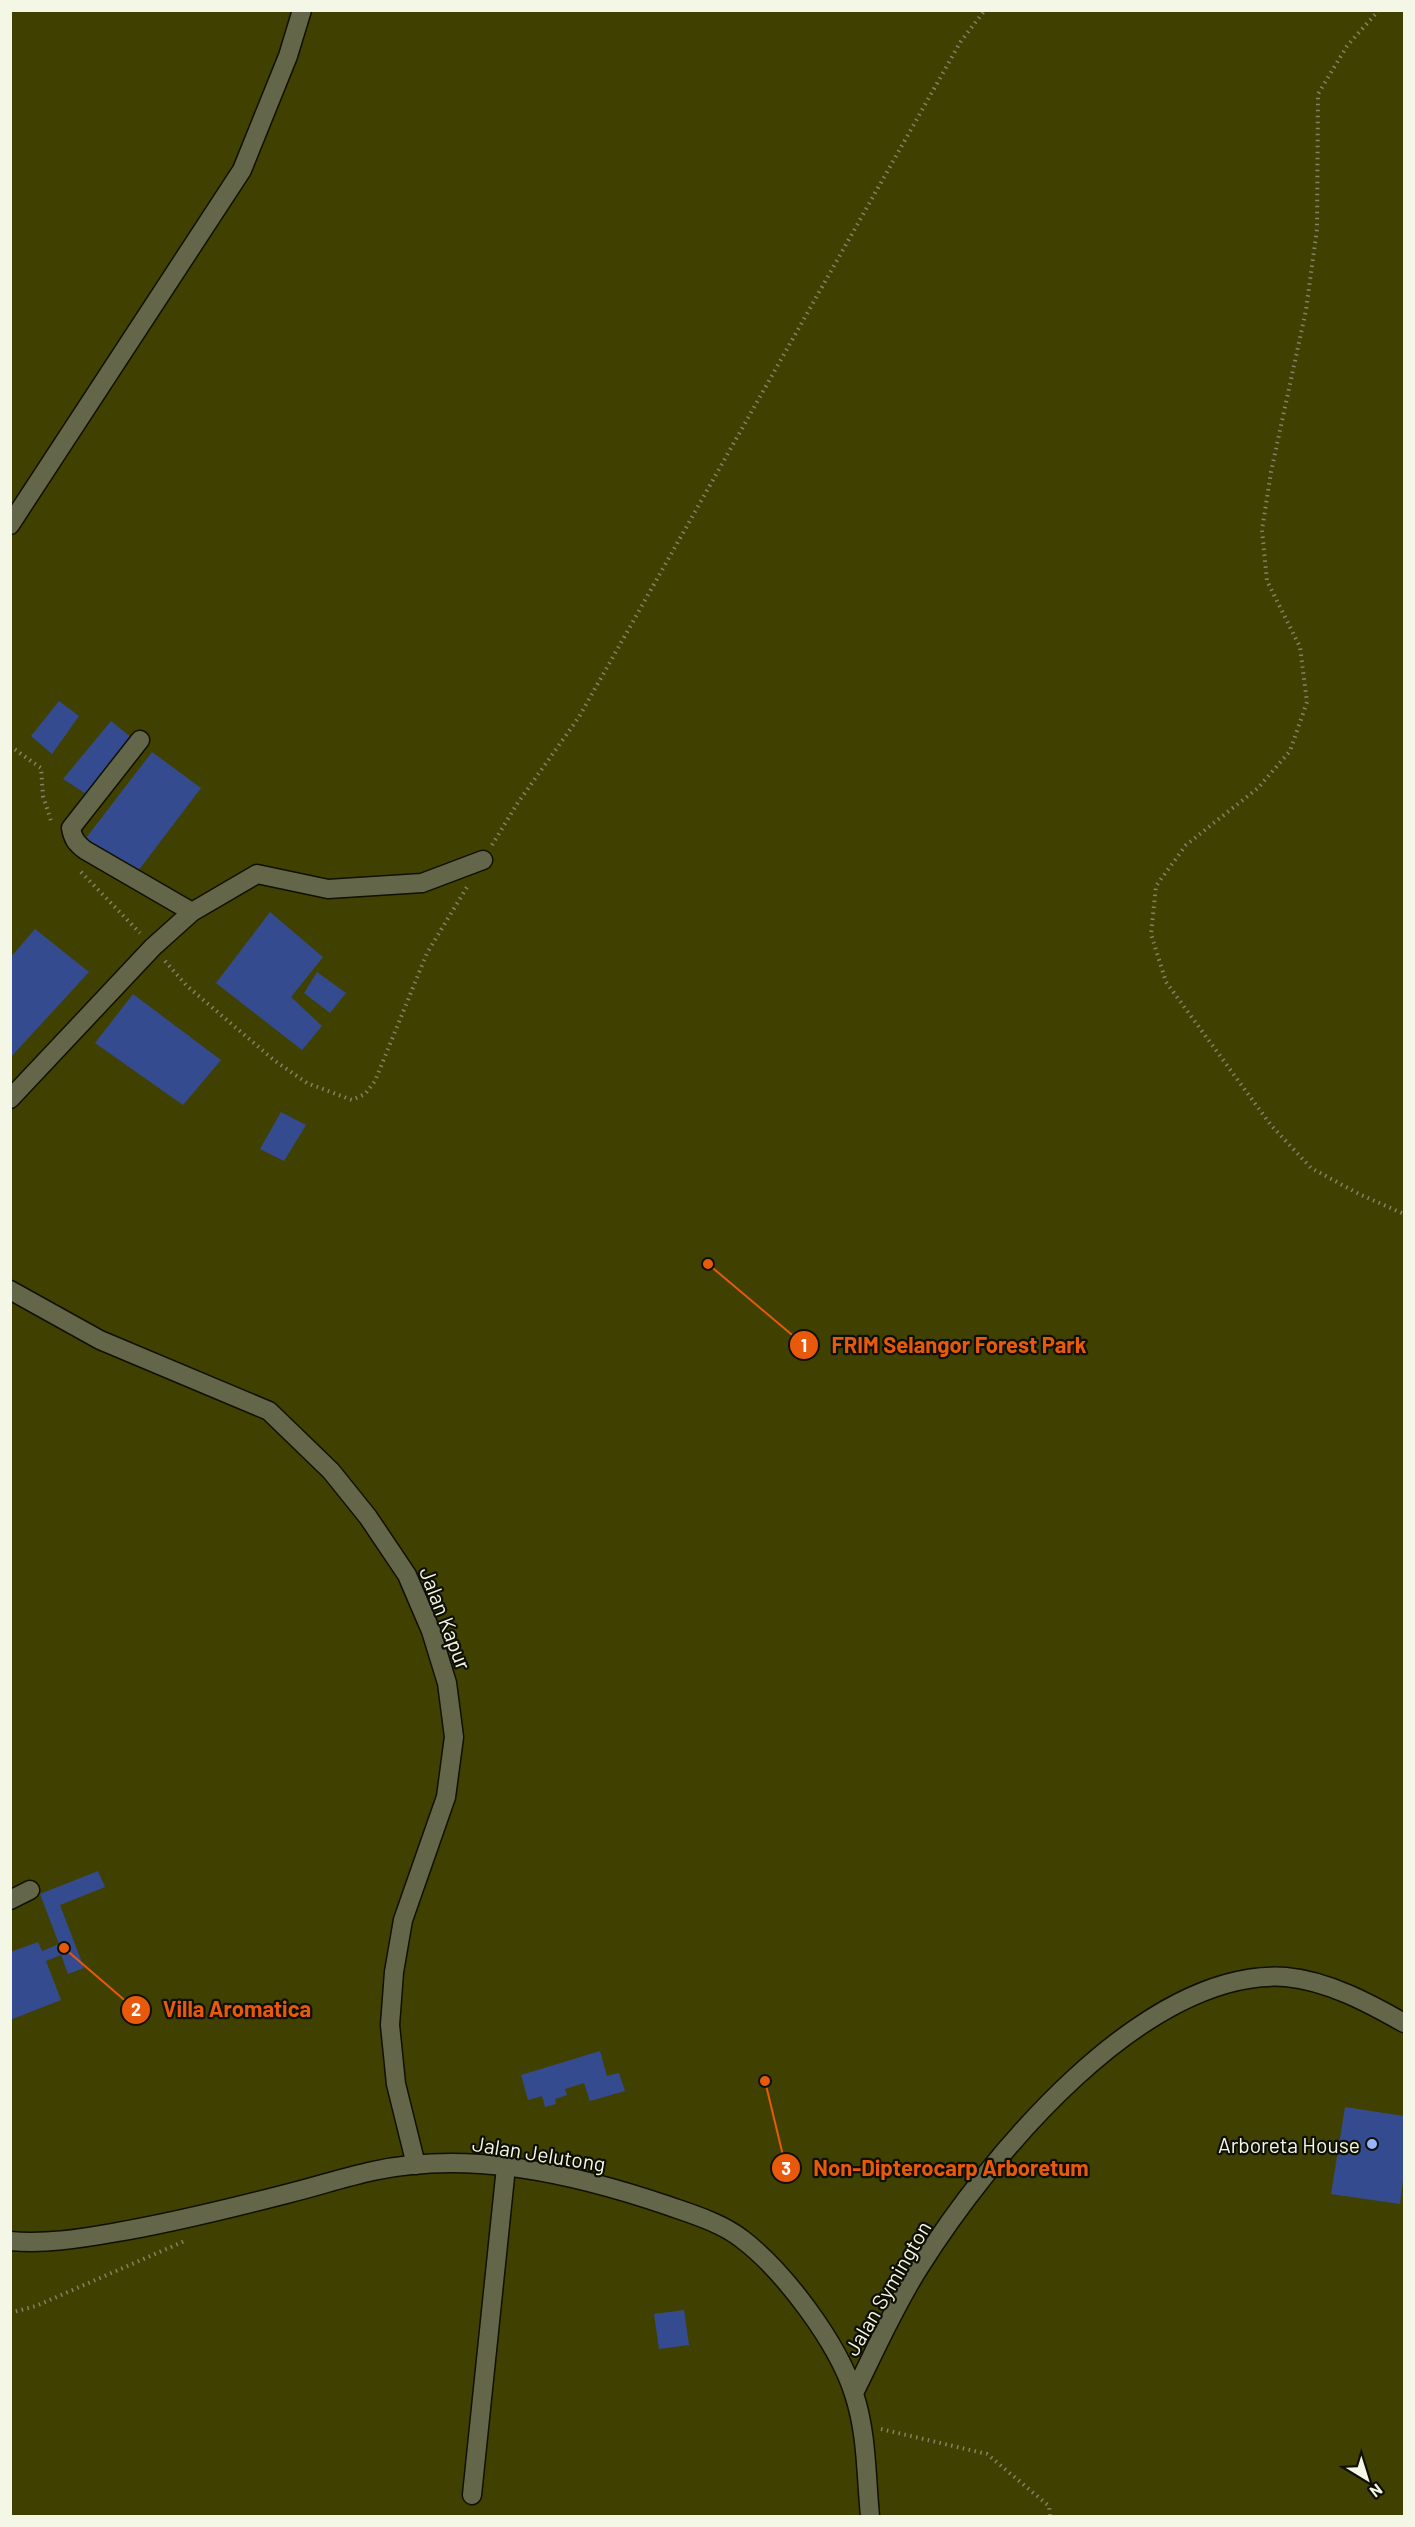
<svg xmlns="http://www.w3.org/2000/svg" width="1415" height="2527" font-family="Barlow,sans-serif">
  <style>
    .green { fill: #404101 }
    .building { fill: #354b90 }
    .lines { fill: none; stroke-linecap: round; stroke-linejoin: round }
    .minor-casing { stroke: #101000; stroke-width: 21 }
    .path { stroke: #81836b; stroke-width: 4; stroke-dasharray: 1.5 4.5; stroke-linecap: butt }
    .minor { stroke: #646649; stroke-width: 18 }
    .poi-dot { fill: #99b5fd; stroke: #0f1005; stroke-width: 2 }
    .labels { text-anchor: middle; dominant-baseline: central; stroke-width: 4.5; stroke-linejoin: round; paint-order: stroke }
    .street-label { font-size: 21px; fill: #f5f7e6; stroke: #0f1005 }
    .poi-label { font-size: 21px; fill: #f5f7e6; stroke: #0f1005; text-anchor: end }
    .leader { fill: none; stroke: #e8590c; stroke-width: 2 }
    .callout-dot { fill: #e8590c; stroke: #0f1005; stroke-width: 2 }
    .mark-label { font-size: 18px; text-anchor: middle; font-weight: bold; fill: #fff }
    .callout-label { font-size: 22px; text-anchor: middle; font-weight: bold; fill: #e8590c; stroke: #0f1005; stroke-width: 4.5; stroke-linejoin: round; paint-order: stroke }
  </style>
  <rect width="100%" height="100%" fill="#27280c"/>
  <path class="green" d="M11,11H1404V2516H11Z"/>
  <path class="building" d="M59,701L79,716L52,754L31,736Z
    M111,721L132,738L89,796L63,779Z
    M152,752L201,788L135,875L86,838Z
    M270,912L323,957L291,997L322,1026L302,1050L216,983Z
    M35,929L89,972L10,1058V958Z
    M317,972L346,993L330,1013L304,993Z
    M133,994L221,1060L183,1105L95,1043Z
    M281,1112L306,1125L284,1161L260,1149Z
    M98,1871L105,1887L60,1905L84,1968L68,1974L61,1955L46,1961L61,2000L10,2020V1952L38,1942L42,1951L59,1944L40,1894Z
    M600,2051L607,2076L619,2073L625,2091L590,2101L584,2083L565,2089L567,2095L555,2099L556,2104L545,2107L542,2096L528,2100L521,2075Z
    M1345,2107L1404,2116V2171L1400,2204L1331,2194Z
    M684,2310L689,2345L659,2349L654,2314Z"/>
  <g class="lines">
    <defs>
      <path id="minor" d="M10,525L242,170L288,56L302,10
        M140,740L71,828C73,839 76,843 85,850L192,912
        M10,1099L153,947L192,912L257,874L328,889L422,883L483,860
        M10,1290L100,1340L269,1411L331,1471L368,1517L407,1575L431,1631L447,1683L454,1737L446,1797L403,1920L394,1972L390,2025L396,2084L416,2165
        M10,1900L30,1890
        M10,2241C45,2244 78,2239 112,2233C172,2223 232,2208 290,2193C318,2186 345,2177 373,2171C472,2150 575,2174 669,2206C692,2214 722,2223 742,2239C784,2271 838,2343 854,2394C867,2433 866,2476 870,2516
        M854,2393C875,2351 894,2307 919,2268C987,2159 1144,1967 1286,1977C1328,1981 1369,2003 1404,2023
        M472,2495L506,2167"/>
    </defs>
    <use href="#minor" class="minor-casing"/>
    <path class="path" d="M1379,10L1347,46L1318,94L1317,229L1306,310L1271,472L1262,530L1267,581L1300,647L1307,702L1290,751L1258,788L1186,845L1156,886L1151,934L1166,982L1270,1124L1311,1168L1359,1194L1404,1214
      M10,746L41,768L43,796L52,824
      M492,845L517,804L579,717L961,41L985,10
      M81,872L140,933
      M165,961L187,986L275,1061L307,1083L352,1100L365,1094L375,1081L427,953L467,887
      M10,2313L36,2306L187,2240
      M881,2429L987,2454L1049,2506L1050,2516"/>
    <use href="#minor" class="minor"/>
  </g>
  <circle class="poi-dot" cx="1372" cy="2144" r="6"/>
  <g class="labels">
    <g class="street-label">
      <text transform="translate(446 1618) rotate(69)">Jalan Kapur</text>
      <text transform="translate(539 2153) rotate(9)">Jalan Jelutong</text>
      <text transform="translate(887 2288) rotate(-60)">Jalan Symington</text>
    </g>
    <g class="poi-label">
      <text x="1360" y="2144">Arboreta House</text>
    </g>
  </g>
  <path class="leader" d="M708 1264L804 1345M64 1948L136 2010M765 2081L786 2168"/>
  <g class="callout-dot">
    <circle cx="708" cy="1264" r="6"/>
    <circle cx="64" cy="1948" r="6"/>
    <circle cx="765" cy="2081" r="6"/>
    <circle cx="804" cy="1345" r="15"/>
    <circle cx="136" cy="2010" r="15"/>
    <circle cx="786" cy="2168" r="15"/>
  </g>
  <g class="mark-label">
    <text x="804" y="1352">1</text>
    <text x="136" y="2016">2</text>
    <text x="786" y="2175">3</text>
  </g>
  <g class="callout-label">
    <text x="959" y="1353">FRIM Selangor Forest Park</text>
    <text x="237" y="2017">Villa Aromatica</text>
    <text x="951" y="2176">Non-Dipterocarp Arboretum</text>
  </g>
  <rect width="1415" height="2527" fill="none" stroke="#f5f7e6" stroke-width="24"/>
  <g transform="translate(1367 2479) rotate(142)" stroke="#0f1005" stroke-width="4.5" paint-order="stroke">
  <path d="M0-4.5L10 22L0 15L-10 22Z" fill="#f5f7e6"/>
  <text y="-9" font-size="16" font-weight="bold" text-anchor="middle" fill="#f5f7e6">N</text>
  </g>
</svg>
